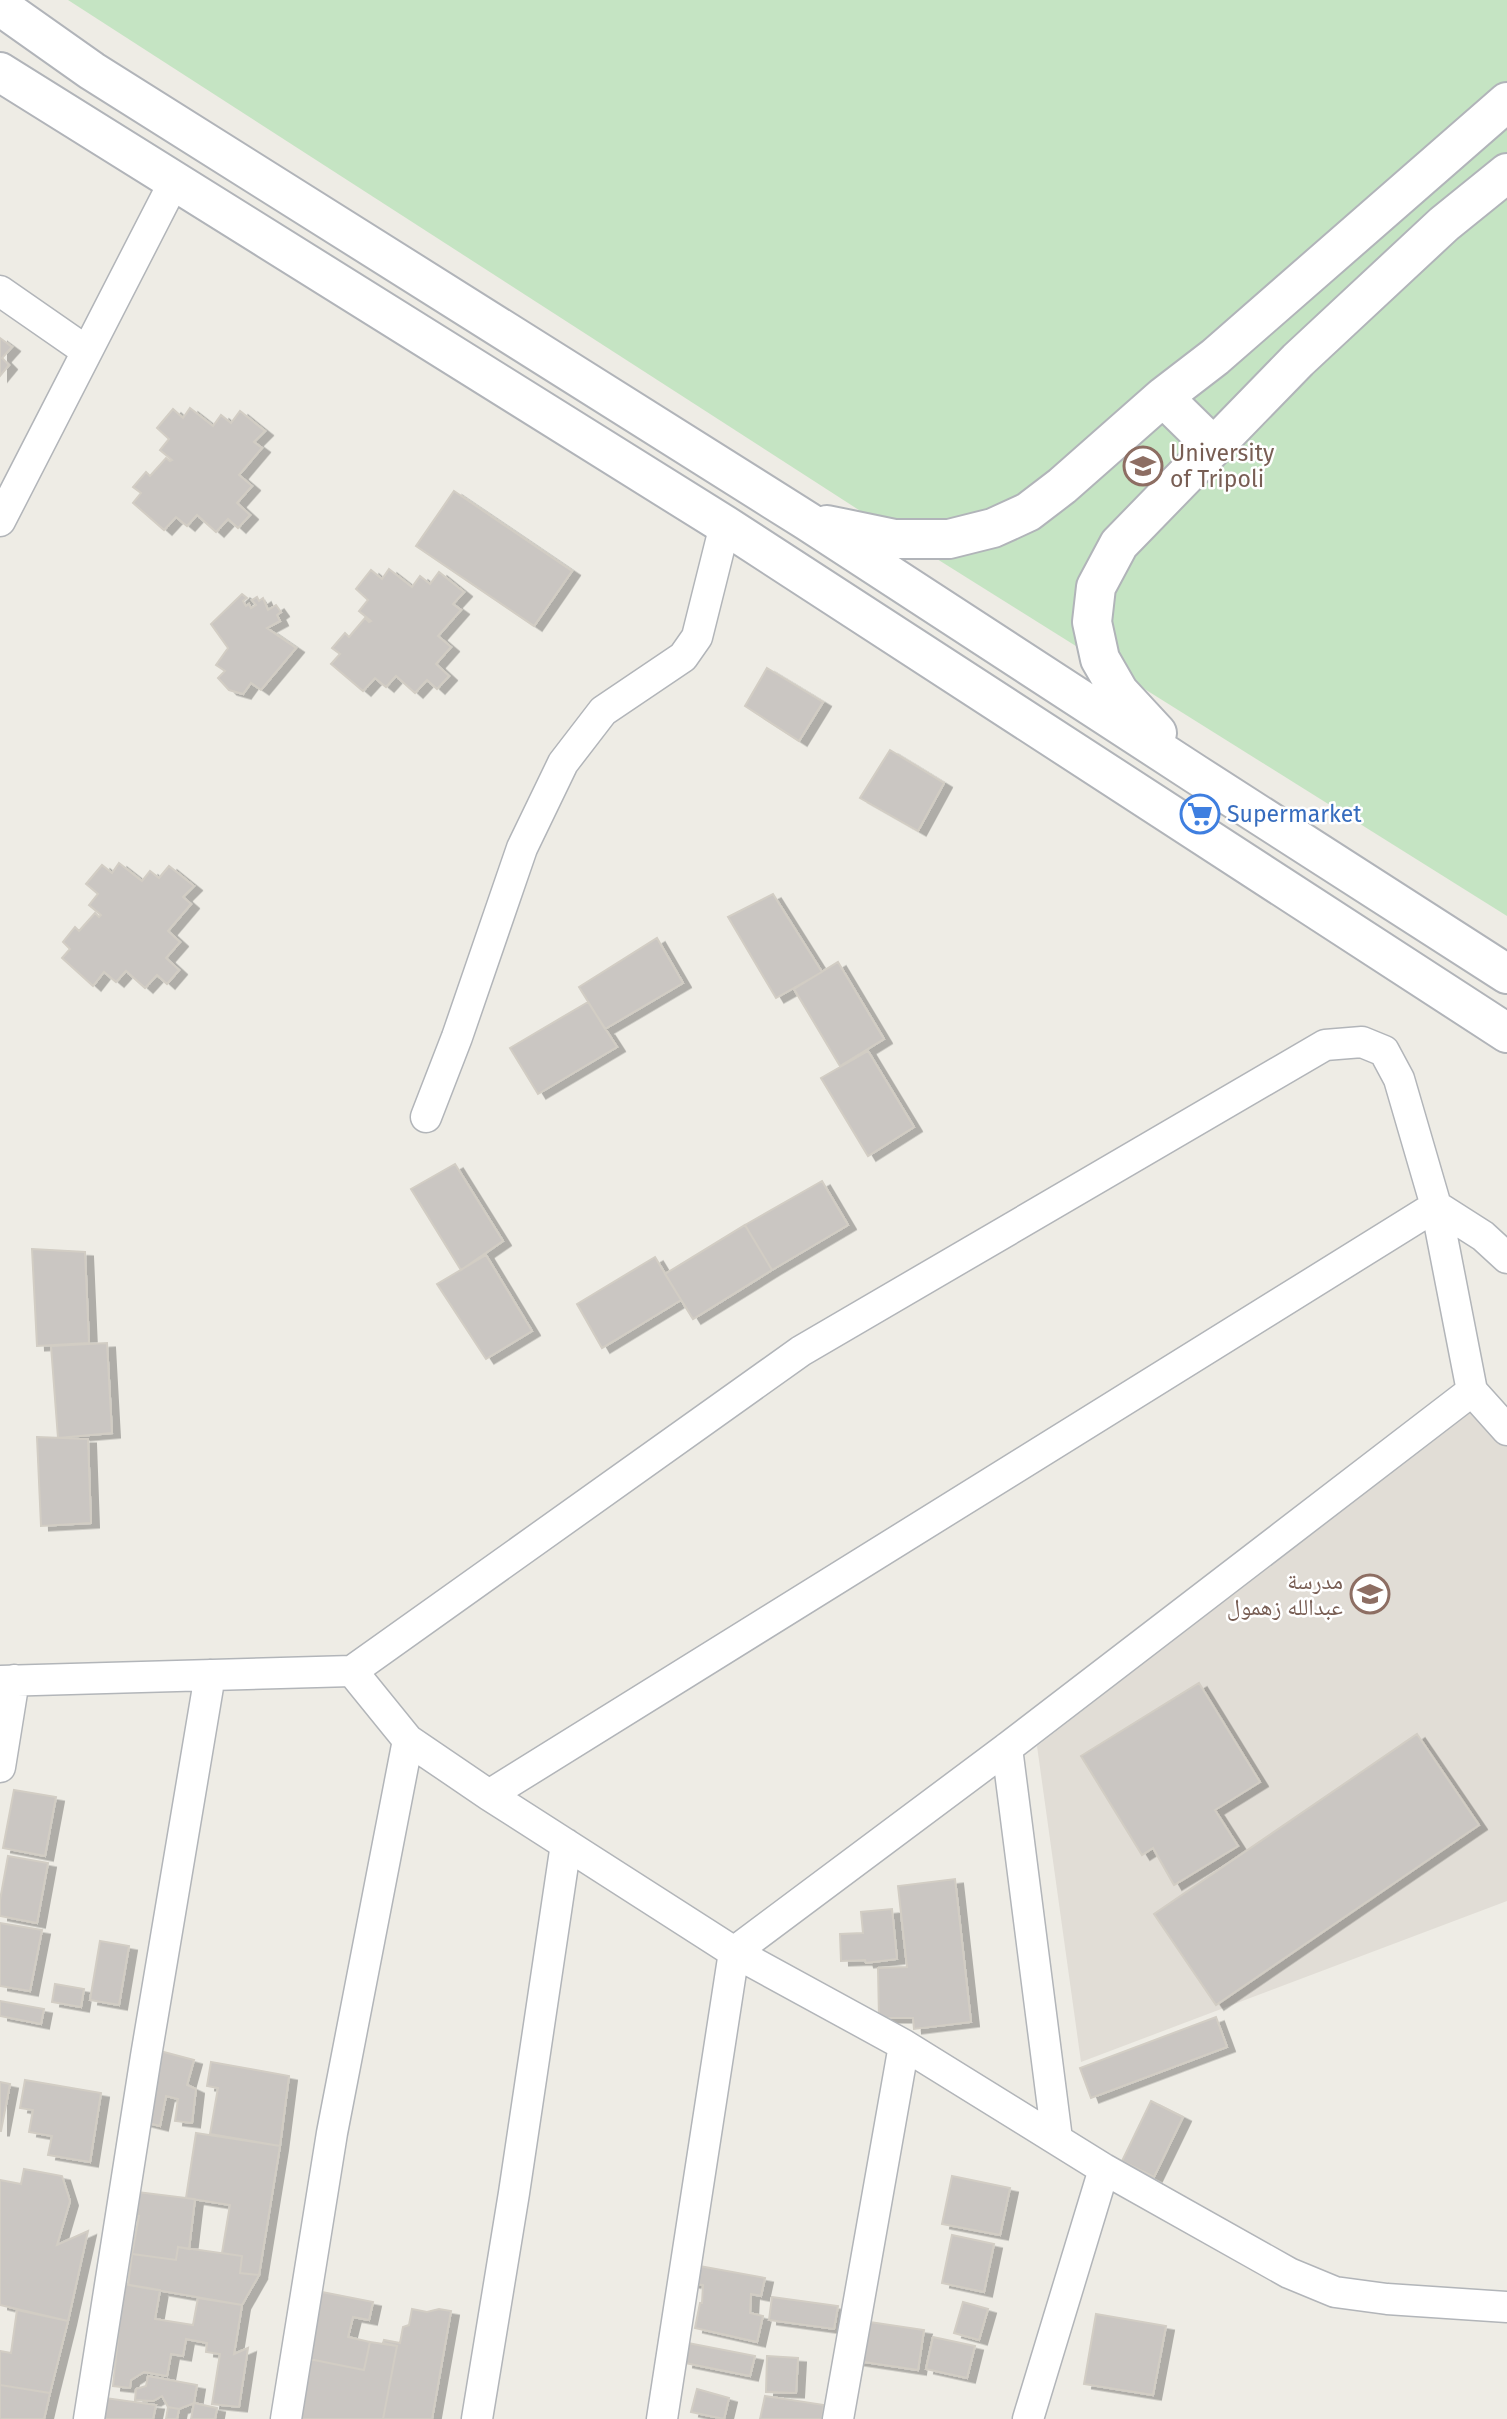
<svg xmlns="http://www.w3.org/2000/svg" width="1507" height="2419" font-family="'Fira Sans','Noto Naskh Arabic',sans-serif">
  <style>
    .education { fill: #e1ddd6 }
    .green { fill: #c5e4c3 }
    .building { fill: #cac6c2; stroke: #d2cdc4; stroke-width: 2; filter: url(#shadow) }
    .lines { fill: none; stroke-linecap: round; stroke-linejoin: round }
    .street-casing { stroke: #b2b5b9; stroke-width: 33 }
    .secondary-casing { stroke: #b1b4b9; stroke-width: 42 }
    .street { stroke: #fff; stroke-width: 30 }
    .secondary { stroke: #fff; stroke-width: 38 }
    .labels { text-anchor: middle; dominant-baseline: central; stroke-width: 5; stroke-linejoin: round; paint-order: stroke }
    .education-label { font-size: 23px; fill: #785e54; stroke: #fff; text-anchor: start }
    .shop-label { font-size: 23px; fill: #366cbe; stroke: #fff; text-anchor: start }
  </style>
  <defs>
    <filter id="shadow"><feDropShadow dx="8" dy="4.5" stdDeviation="0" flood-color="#0004"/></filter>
  </defs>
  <rect width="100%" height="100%" fill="#eeece5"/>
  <path class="education" d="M1476,1404L1507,1442V1901L1081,2062L1037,1746Z"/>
  <path class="green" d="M68,0H1507V916L862,512Z"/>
  <path class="building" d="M0,338L12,347L2,358L9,365L0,376Z
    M190,408L213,426L221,415L231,423L240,411L265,431L254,442L262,448L239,475L252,486L237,503L250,515L238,528L228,519L216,532L197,515L187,526L176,517L164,530L133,503L141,493L133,487L146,472L150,476L166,458L170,461L172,460L160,450L169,439L157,428L173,409L183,418Z
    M454,491L572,571L534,626L416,546Z
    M389,569L412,587L420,576L430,584L439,572L464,592L453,604L461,610L438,636L451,647L436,664L449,676L437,689L427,680L415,693L396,676L386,687L375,678L363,691L331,664L340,654L332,648L345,633L349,637L365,618L369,622L371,621L359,611L368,600L356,589L371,570L382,579Z
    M242,594L247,598L243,601L246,606L249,604L251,608L256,605L252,600L257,597L259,601L263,598L268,610L276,605L281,612L277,615L280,621L267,628L296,648L261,690L251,683L243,694L229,690L218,678L225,671L216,665L228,648L211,624Z
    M767,668L823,702L799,741L745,706Z
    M890,750L944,783L918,831L860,798Z
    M119,863L142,881L150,871L159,878L169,866L194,886L183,897L191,904L168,931L180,942L166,958L179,970L167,984L157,975L145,988L126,971L116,982L104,972L93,986L62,958L70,949L63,942L75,927L79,931L95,913L99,917L101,915L89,905L98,894L86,884L102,865L112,873Z
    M773,894L822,972L776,998L728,917Z
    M657,938L683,983L605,1029L579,987Z
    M838,962L884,1039L840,1066L794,989Z
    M588,1002L617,1047L538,1094L510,1048Z
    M868,1051L914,1127L868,1156L821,1078Z
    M455,1164L503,1241L461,1270L411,1189Z
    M822,1181L848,1225L772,1270L745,1225Z
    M745,1225L772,1270L693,1319L665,1274Z
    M32,1249L85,1252L89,1343L37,1346Z
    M486,1255L532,1331L486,1359L437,1284Z
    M655,1257L681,1300L602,1348L577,1304Z
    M107,1343L112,1433L58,1438L51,1346Z
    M37,1437L88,1439L91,1523L41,1526Z
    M1199,1683L1260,1782L1215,1810L1238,1846L1174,1885L1153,1848L1142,1855L1081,1756Z
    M1417,1734L1479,1825L1216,2005L1154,1914Z
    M14,1790L56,1797L45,1856L3,1848Z
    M8,1856L48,1863L37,1923L0,1916V1900Z
    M955,1879L971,2022L914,2029L913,2018H879L878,1968L907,1967L898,1886Z
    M892,1909L897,1959L866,1963L865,1960L841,1961L840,1934L863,1933L861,1912Z
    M0,1923L42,1930L30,1991L0,1986Z
    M100,1941L129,1946L119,2005L90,2000Z
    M55,1984L84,1989L81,2007L52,2002Z
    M0,2001L44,2009L41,2024L0,2016Z
    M1216,2017L1227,2047L1091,2098L1080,2068Z
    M160,2051L194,2060L187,2085L196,2089L192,2123L175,2121L178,2099L166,2096L160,2126L140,2121Z
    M211,2062L289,2076L280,2146L210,2134L218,2088L207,2086Z
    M25,2080L101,2093L90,2162L48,2155L52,2136L29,2132L33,2110L20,2108Z
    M0,2082L10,2084L1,2131H0Z
    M1151,2101L1183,2117L1154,2177L1122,2161Z
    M196,2133L280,2146L259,2275L240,2273L242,2256L222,2253L230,2205L186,2198Z
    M24,2169L62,2176L70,2201L57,2245L88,2231L68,2321L0,2305V2180L21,2184Z
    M952,2176L1010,2188L1000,2235L942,2224Z
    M129,2191L195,2199L189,2249L178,2247L176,2260L132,2254L139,2216L127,2215Z
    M952,2235L994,2244L984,2292L942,2283Z
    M178,2247L242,2256L240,2273L259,2275L242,2305L128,2285L132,2254L176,2260Z
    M694,2265L765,2278L761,2296L751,2294L750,2313L763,2316L757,2342L695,2328L700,2303H702L703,2285L691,2283Z
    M118,2283L160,2290L155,2319L193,2325L198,2298L242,2305L234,2354L248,2348L239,2407L212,2404L220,2354L206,2352L207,2343L186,2339L183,2356L171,2354L167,2376L144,2372L131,2380L130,2388L113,2386L119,2327L111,2323Z
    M322,2292L373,2302L369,2320L353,2317L348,2337L370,2342L364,2370L309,2359Z
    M772,2297L838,2306L834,2329L769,2320Z
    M963,2302L988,2309L979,2340L954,2333Z
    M412,2309L427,2312L439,2309L451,2311L432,2419H383L397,2346L383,2343L384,2340L400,2343L403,2327L409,2325Z
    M17,2310L68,2321L50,2393L0,2385V2351L11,2353Z
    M1096,2314L1166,2326L1153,2395L1084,2384Z
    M863,2321L924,2330L918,2370L857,2361Z
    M933,2337L975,2346L967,2378L926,2369Z
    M370,2342L397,2346L383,2419H297L309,2359L364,2370Z
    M688,2343L755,2356L750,2376L685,2363Z
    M767,2356L798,2358L796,2393L766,2392Z
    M148,2376L197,2385L194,2403L179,2409L168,2407L162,2396L153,2401L135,2400L136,2389L146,2386Z
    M0,2385L50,2393L44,2419H0Z
    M697,2389L729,2398L724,2419L691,2412Z
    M765,2396L824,2405L822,2419H760Z
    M98,2397L156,2405L153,2419H94Z
    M194,2403L217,2408L215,2419H191Z
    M168,2407L179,2409L177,2419H166Z"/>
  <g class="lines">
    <defs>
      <path id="street" d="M0,291L85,350
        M0,521L174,182
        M426,1117L457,1037L522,848L563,763L603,711L683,657L697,637L725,525
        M352,1671L408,1740L489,1795L734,1952L904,2045L1104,2169L1289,2273L1335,2292L1387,2299L1507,2307
        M0,1681L352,1671L801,1351L1325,1045L1362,1042L1384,1051L1399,1079L1436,1206L1472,1391L1507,1430
        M1007,1748L1057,2139
        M0,1767L14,1680
        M489,1795L1436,1206L1483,1236L1507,1258
        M89,2419L146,2056L210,1675
        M286,2419L332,2133L408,1740
        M477,2419L514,2193L566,1844
        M662,2419L734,1952L1007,1748L1472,1391
        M838,2419L904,2045
        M1028,2419L1104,2169"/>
      <path id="secondary" d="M0,6L92,71L807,521L1194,773L1507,974
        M0,72L725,525L1507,1033
        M1163,397L1213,446
        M827,525L895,539H949L993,528L1028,512L1062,486L1163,397L1215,357L1507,102
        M1157,733L1119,692L1100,659L1092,622L1096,587L1119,544L1298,360L1444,224L1507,173"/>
    </defs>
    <use href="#street" class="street-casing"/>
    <use href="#secondary" class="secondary-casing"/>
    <use href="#street" class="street"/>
    <use href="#secondary" class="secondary"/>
  </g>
  <defs>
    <symbol id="university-ring" viewBox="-11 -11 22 22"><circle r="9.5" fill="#fff" stroke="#8d6e63" stroke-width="1.5"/><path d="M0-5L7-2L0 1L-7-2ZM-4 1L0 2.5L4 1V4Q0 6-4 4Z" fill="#8d6e63"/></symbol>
    <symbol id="supermarket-ring" viewBox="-11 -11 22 22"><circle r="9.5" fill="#fff" stroke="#3f7fe0" stroke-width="1.5"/><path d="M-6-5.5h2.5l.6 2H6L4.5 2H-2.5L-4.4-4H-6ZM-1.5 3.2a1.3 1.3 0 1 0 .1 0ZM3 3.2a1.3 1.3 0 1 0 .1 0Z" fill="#3f7fe0"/></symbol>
    <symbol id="school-ring" viewBox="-11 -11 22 22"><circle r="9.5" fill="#fff" stroke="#8d6e63" stroke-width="1.5"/><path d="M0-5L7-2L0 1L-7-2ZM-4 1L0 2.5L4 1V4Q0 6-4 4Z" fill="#8d6e63"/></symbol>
  </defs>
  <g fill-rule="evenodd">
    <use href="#university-ring" x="1121" y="444" width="44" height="44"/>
    <use href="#supermarket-ring" x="1178" y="792" width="44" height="44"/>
    <use href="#school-ring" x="1348" y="1572" width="44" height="44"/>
  </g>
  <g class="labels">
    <g class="education-label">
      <text x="1170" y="453">University<tspan x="1170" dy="26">of Tripoli</tspan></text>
      <text x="1343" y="1581" text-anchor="end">مدرسة<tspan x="1343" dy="26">عبدالله زهمول</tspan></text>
    </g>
    <g class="shop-label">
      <text x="1227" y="814">Supermarket</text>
    </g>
  </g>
</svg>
